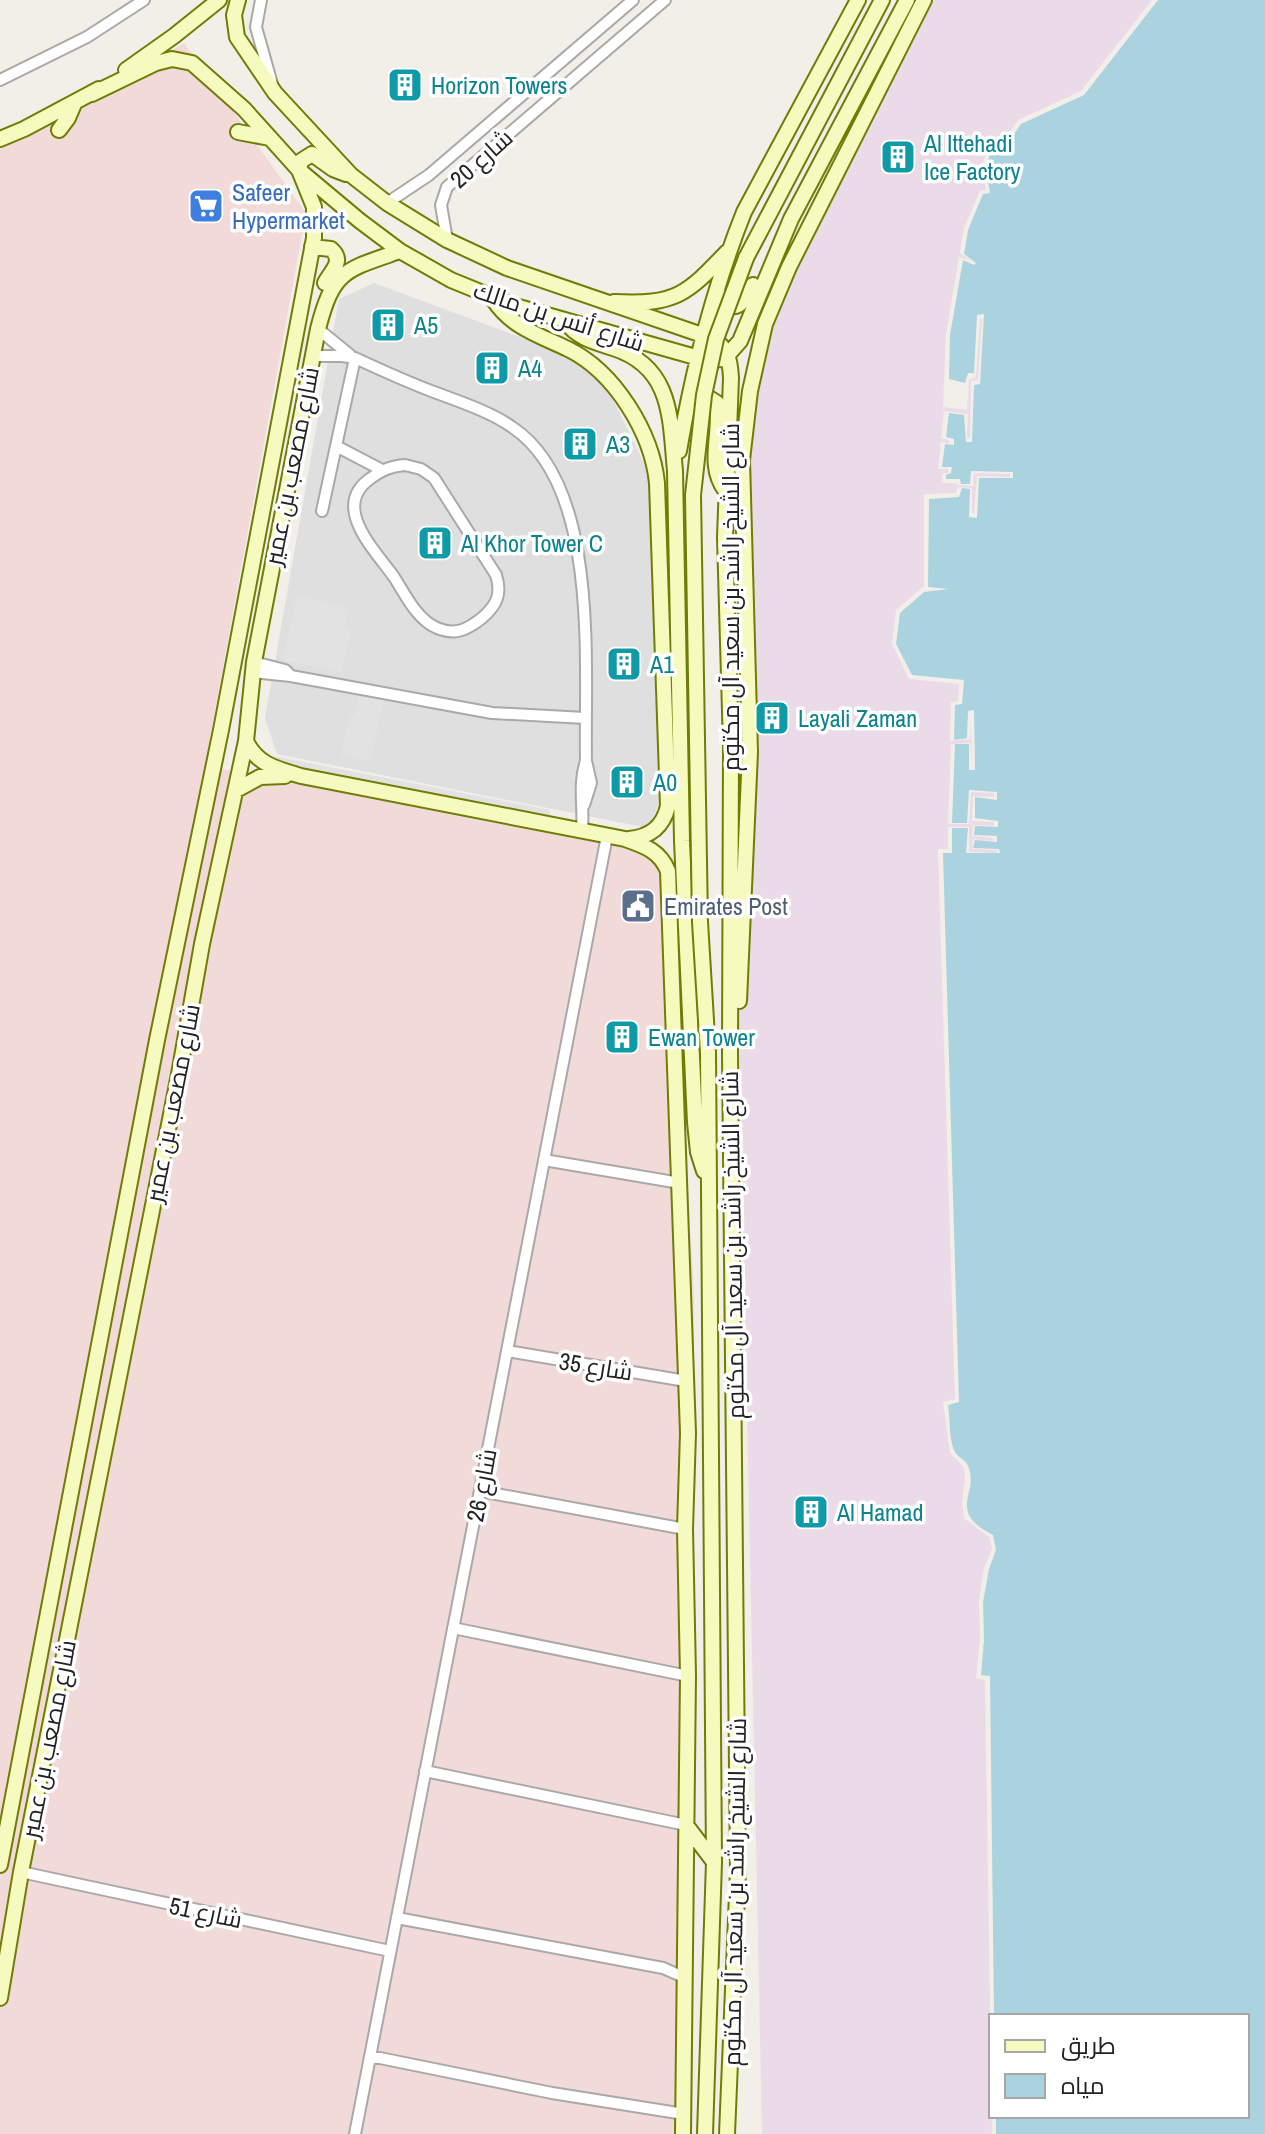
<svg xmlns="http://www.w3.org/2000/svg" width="1265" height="2134" font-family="'Archivo Narrow',Cairo,sans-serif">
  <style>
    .residential { fill: #e0dfdf }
    .commercial { fill: #f2dad9 }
    .industrial { fill: #ebdbe8 }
    .parking { fill: #e2e2e2 }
    .water { fill: #aad3df }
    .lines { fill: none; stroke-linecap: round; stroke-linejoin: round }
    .street-casing { stroke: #a9a9a9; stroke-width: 14 }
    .secondary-casing { stroke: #707d05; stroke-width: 18 }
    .street { stroke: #fff; stroke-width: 10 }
    .secondary { stroke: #f7fabf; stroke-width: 14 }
    .secondary-bridge-casing { stroke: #707d05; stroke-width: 18; stroke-linecap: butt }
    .secondary-bridge { stroke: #f7fabf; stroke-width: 14 }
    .labels { text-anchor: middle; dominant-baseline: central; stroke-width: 7; stroke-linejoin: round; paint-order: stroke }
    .culture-label { font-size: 24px; fill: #0d838f; stroke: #fff; text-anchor: start }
    .street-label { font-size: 24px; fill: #222; stroke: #fff }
    .shop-label { font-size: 24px; fill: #366cbe; stroke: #fff; text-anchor: start }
    .service-label { font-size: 24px; fill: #4e5e75; stroke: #fff; text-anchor: start }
  </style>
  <rect width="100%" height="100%" fill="#f2efe9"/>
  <path class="residential" d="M374,283L596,365L649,473L659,804L648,828L277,754L265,718L339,299Z"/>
  <path class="commercial" d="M184,43L306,213L205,766L663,847L694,1288L691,2134H0V145L78,110Z"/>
  <path class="industrial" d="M928,0H1152L1081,91L1018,120L1005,140L987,150L981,169L986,190L980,191L964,228L960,253L972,261L959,257L946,334L943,407L967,410L969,380L976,377L980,318H982L978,380L971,381L970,438H967L968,414L944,411L941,438L949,440V443L941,442L938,469H948V473L942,474V483H956L957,485L973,486L974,473L1010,474V477L977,476L974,513H972V488L958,487L956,493L924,494V586L896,610L892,644L909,679L959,684L958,701L951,702L950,741L970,739L971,715L972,766L970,743L951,744L948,824H969L971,792L994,793V797L973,796L972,821L994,822V826L973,825L972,836L993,838V841L973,839L972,849L997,850V853L969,852V827H948V849H938L955,1399L943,1402L950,1453L964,1467L965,1480L962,1502L964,1518L990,1538L992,1549L984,1568L979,1601L980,1640L976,1678L985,1680L992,2134H762L729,551L731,486L741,417L768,318Z"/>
  <path class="parking" d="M297,595L349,607L344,628L351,630L342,673L283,660Z
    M360,693L385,698L370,762L341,755L350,716L354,717Z
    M273,756L550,810V818L272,764Z"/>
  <path class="water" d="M1158,0H1265V2134H996V2116H1247V2016H994L990,1676L981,1675L984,1640L983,1602L989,1569L996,1550L993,1535C944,1510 982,1492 967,1464C964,1459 956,1456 954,1450C949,1438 950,1418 948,1405L959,1402L943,853H952V828H968L966,853H1000L999,849L973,848L975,840L997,842V836L974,835L975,826L998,827V821L975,818V797L997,800V792L969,790L967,823H952L955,744H969V770H975L974,710L968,711L967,738L954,740L955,705L962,704L964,680L912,675L896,644L900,613L924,592L949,589L928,587L929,499L959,497L962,488L970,489L969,517L977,518L979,478H1013V472L971,471L970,484H961L960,479H946V475L951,473L952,467H942L945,444L954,445V439L946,437L949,413L964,415L966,442H972L974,385L980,384L984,314L977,315L974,373H968L965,383L949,379L950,335L963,260L974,265L976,263L964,254L968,230L983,194L990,193L986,169L990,153L1008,143L1021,124L1084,95Z"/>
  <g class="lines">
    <defs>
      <path id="street" d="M261,0L256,27L272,84
        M0,80L87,37L144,0
        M387,203L429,175L633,0
        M447,240L441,205L447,187L665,0
        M318,329L350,355
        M313,356H342L355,358C381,370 407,382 434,392C460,402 489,411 512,427C601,486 584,666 586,761C578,784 584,807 582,831
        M336,446L382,470
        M405,465L421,469L434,478L496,575C502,594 497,605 482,618C468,629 456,636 437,628C417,620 405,594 394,577C374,549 330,506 371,478C382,470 391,466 405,465Z
        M322,511L355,358
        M254,662L285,670L291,676
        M252,672L291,676L492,713L585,718
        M584,805L591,783L586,761
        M544,1160L680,1183
        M507,1351L686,1381
        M480,1491L685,1529
        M453,1628L688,1676
        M425,1771L686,1825
        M21,1872L390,1951
        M397,1918L663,1968L686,1978
        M370,2056L552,2093L684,2114
        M355,2134L607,836"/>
      <path id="secondary" d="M238,0L234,15L237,37L275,93L351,175L387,203L447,240L507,268L711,338C728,347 730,360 731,378L725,537L731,747L730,1053L738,1870L727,2134
        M126,70L174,36L219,0
        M92,94L156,63L172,59L192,63L244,109L299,170L360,221L400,251L451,280L515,306L706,360L724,359L740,341L791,219L907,0
        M59,130L68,118L74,104
        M238,132L270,138
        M0,139L24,129L99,89
        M299,170L301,161L312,154L333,169L346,174
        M312,247L331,249C345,261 331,271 325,283
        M746,258L882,0
        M721,297C737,318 745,298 753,285
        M493,299C512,328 539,335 568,349C615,372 652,433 657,483L668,806C663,827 650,837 629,839
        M614,302C676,305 686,295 727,252
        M565,321C577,338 594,342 613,348C673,367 670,419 675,471L682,841L695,1122L698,1152L704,1171
        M696,400L706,396L717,403C722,433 706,464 725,490
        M679,451C693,369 713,290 744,212L858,0
        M246,741C257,765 278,769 301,776L625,839C645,846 660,851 668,871L688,1433L685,1529L688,1676L683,2134
        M236,790L260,777L285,776
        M739,1001L750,752L742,460L750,391L765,324L789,267L924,0
        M686,1825L714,1862
        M0,1865L157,1040L221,730L314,238V207L299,170
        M0,1998L21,1872L179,1074L202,944L246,741L254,662L318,329C333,270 345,270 400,251
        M705,2134L714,1862L708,1053"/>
    </defs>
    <use href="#street" class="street-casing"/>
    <use href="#secondary" class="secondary-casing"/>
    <use href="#street" class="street"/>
    <use href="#secondary" class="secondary"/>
    <defs>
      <path id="secondary-bridge" d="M708,1053L700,922L693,495L704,395L716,339L746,258"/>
    </defs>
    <use href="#secondary-bridge" class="secondary-bridge-casing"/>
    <use href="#secondary-bridge" class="secondary-bridge"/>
  </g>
  <defs>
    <symbol id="building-square" viewBox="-11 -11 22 22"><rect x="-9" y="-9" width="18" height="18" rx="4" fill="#0f9aa8" stroke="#fff"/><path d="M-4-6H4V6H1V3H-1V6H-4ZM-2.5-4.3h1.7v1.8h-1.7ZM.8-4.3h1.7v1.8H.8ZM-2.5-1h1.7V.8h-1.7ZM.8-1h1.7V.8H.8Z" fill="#fff"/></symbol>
    <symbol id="supermarket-square" viewBox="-11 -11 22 22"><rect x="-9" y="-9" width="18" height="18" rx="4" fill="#3f7fe0" stroke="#fff"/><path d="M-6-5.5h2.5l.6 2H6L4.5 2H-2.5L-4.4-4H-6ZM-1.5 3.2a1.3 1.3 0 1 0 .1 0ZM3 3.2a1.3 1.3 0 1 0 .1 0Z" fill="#fff"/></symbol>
    <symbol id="civic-square" viewBox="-11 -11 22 22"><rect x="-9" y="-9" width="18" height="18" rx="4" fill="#5c6f8a" stroke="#fff"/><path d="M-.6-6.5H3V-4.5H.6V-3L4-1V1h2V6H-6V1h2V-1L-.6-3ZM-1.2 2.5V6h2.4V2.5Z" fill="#fff"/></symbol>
  </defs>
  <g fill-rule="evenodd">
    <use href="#building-square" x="385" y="65" width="40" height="40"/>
    <use href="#building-square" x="878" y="137" width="40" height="40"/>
    <use href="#supermarket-square" x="186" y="186" width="40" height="40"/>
    <use href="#building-square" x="368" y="305" width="40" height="40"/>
    <use href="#building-square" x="472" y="348" width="40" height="40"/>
    <use href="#building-square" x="560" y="424" width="40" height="40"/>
    <use href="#building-square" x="415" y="523" width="40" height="40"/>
    <use href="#building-square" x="604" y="644" width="40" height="40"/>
    <use href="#building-square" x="752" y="698" width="40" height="40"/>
    <use href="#building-square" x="607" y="762" width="40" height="40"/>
    <use href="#civic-square" x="618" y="886" width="40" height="40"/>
    <use href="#building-square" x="602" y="1017" width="40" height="40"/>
    <use href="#building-square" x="791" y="1492" width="40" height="40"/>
  </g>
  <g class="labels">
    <g class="culture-label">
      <text x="431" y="85">Horizon Towers</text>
      <text x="924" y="143">Al Ittehadi<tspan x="924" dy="28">Ice Factory</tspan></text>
      <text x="414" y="325">A5</text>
      <text x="518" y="368">A4</text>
      <text x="606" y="444">A3</text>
      <text x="461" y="543">Al Khor Tower C</text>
      <text x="650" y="664">A1</text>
      <text x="798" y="718">Layali Zaman</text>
      <text x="653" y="782">A0</text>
      <text x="648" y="1037">Ewan Tower</text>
      <text x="837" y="1512">Al Hamad</text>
    </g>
    <g class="street-label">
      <text transform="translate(481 158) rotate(-42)">شارع 20</text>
      <text transform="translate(559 316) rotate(18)">شارع أنس بن مالك</text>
      <text transform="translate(291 466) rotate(-79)">شارع مصعب بن عمير</text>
      <text transform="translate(730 597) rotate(-90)">شارع الشيخ راشد بن سعيد آل مكتوم</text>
      <text transform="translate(172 1103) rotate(-79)">شارع مصعب بن عمير</text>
      <text transform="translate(732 1245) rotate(-91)">شارع الشيخ راشد بن سعيد آل مكتوم</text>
      <text transform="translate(596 1366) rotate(9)">شارع 35</text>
      <text transform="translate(481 1485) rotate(-79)">شارع 26</text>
      <text transform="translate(48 1739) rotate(-79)">شارع مصعب بن عمير</text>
      <text transform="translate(734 1892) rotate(-89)">شارع الشيخ راشد بن سعيد آل مكتوم</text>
      <text transform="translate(206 1912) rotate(12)">شارع 51</text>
    </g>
    <g class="shop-label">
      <text x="232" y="192">Safeer<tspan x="232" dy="28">Hypermarket</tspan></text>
    </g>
    <g class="service-label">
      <text x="664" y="906">Emirates Post</text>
    </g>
  </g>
  <rect x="989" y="2014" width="260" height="104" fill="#ffffff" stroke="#a7a7a7" stroke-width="2"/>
  <rect x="1005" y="2040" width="40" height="12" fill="#f7fabf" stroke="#a7a7a7" stroke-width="2"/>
  <text x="1061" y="2054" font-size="24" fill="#222222">طريق</text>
  <rect x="1005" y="2074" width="40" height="24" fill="#aad3df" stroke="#a7a7a7" stroke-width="2"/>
  <text x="1061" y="2094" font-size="24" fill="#222222">مياه</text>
</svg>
